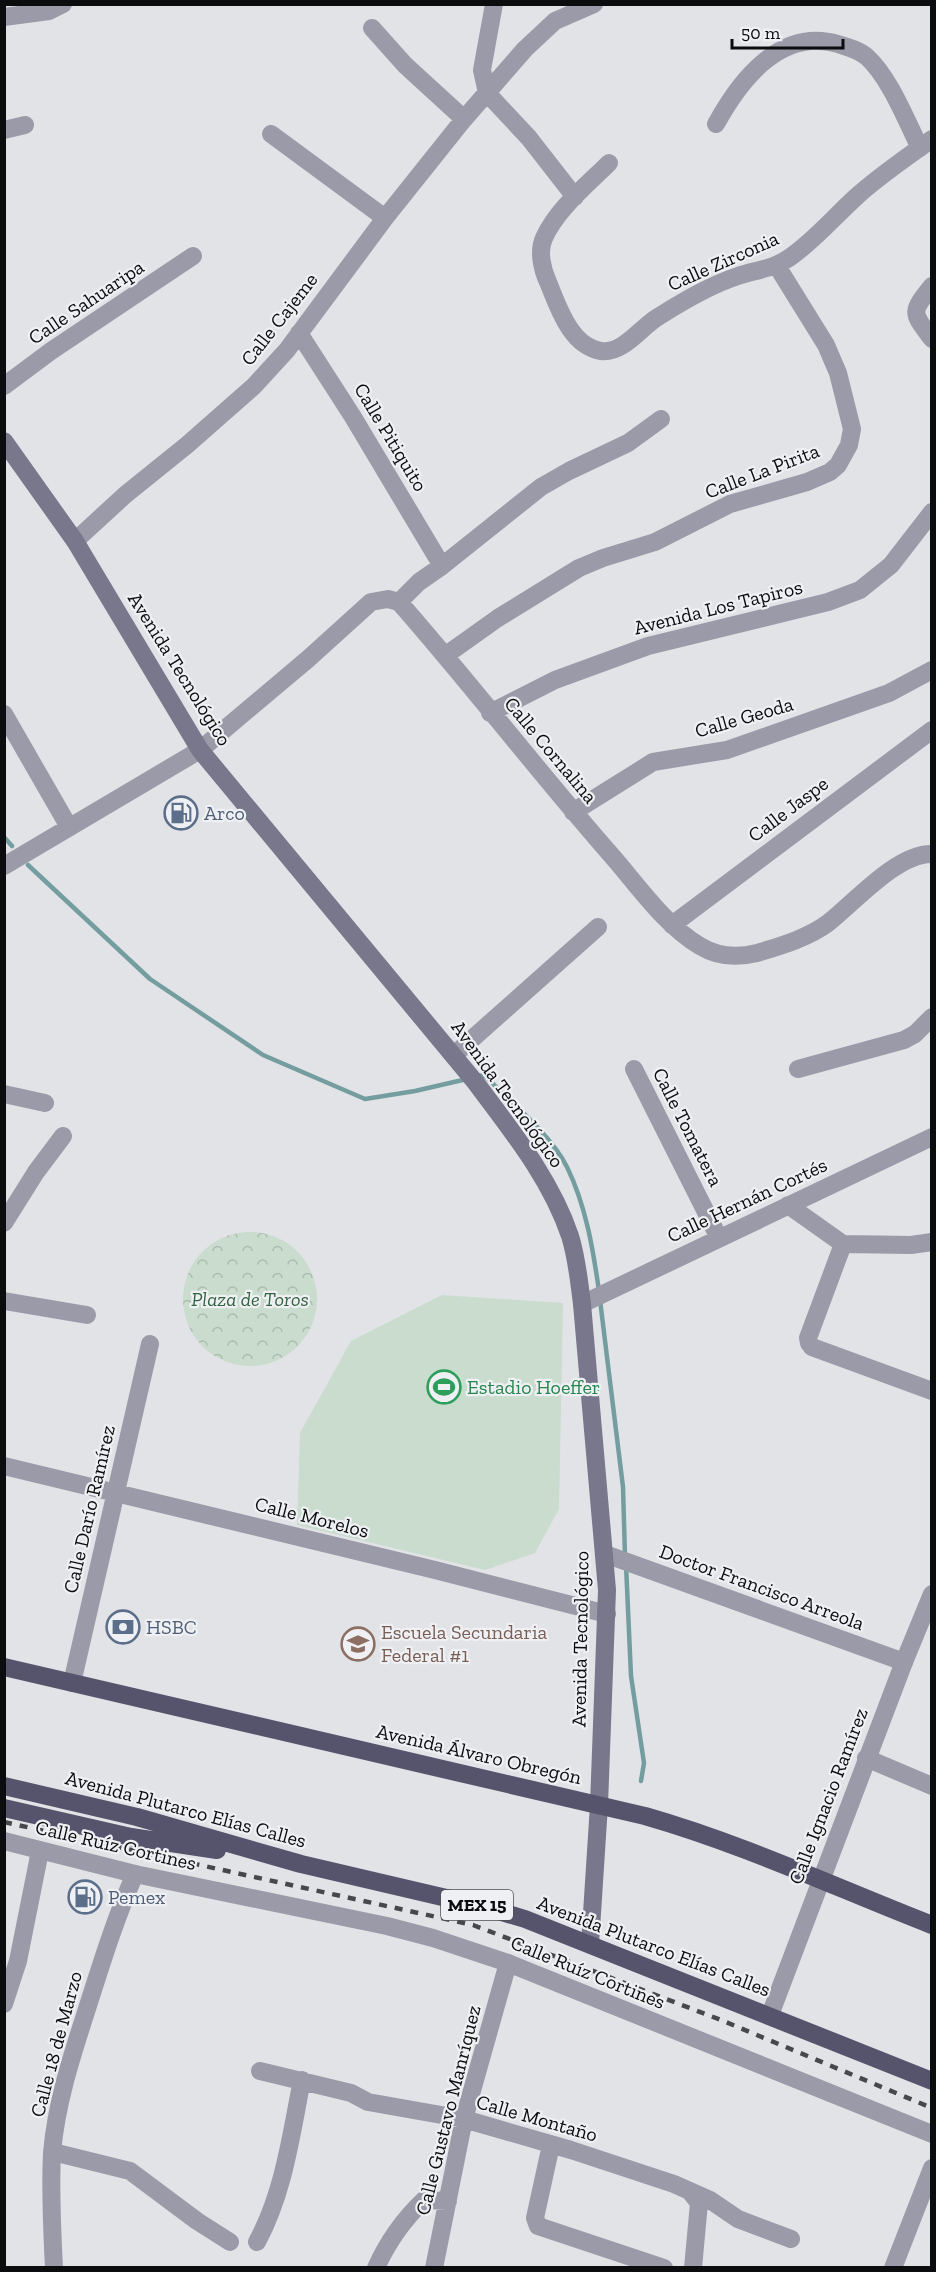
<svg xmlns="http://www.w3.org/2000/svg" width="936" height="2272" font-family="'Zilla Slab',serif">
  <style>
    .park { fill: url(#park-crowns) }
    .pitch { fill: #c9dccd }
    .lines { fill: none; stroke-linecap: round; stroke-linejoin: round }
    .stream { stroke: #749d9f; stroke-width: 4.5 }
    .minor { stroke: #9b9aa8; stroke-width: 18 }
    .tertiary { stroke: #9b9aa8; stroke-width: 18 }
    .secondary { stroke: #78778b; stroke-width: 18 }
    .trunk { stroke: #56536d; stroke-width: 18 }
    .rail { stroke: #47484a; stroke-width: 4.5; stroke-dasharray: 8 8; stroke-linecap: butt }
    .labels { text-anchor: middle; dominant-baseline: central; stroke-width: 4.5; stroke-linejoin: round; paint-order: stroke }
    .shield { fill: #eff0f4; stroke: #4f5052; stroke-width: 1.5 }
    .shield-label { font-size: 18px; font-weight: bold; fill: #0b0c0d }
    .street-label { font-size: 20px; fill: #0b0c0d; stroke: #eff0f4 }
    .service-label { font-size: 20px; fill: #4e5e75; stroke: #eff0f4; text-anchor: start }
    .park-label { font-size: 20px; font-style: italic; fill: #356442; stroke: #eff0f4 }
    .leisure-label { font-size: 20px; fill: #27864d; stroke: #eff0f4; text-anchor: start }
    .education-label { font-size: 20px; fill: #785e54; stroke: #eff0f4; text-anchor: start }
  </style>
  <defs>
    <pattern id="park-crowns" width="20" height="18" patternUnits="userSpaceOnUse" patternTransform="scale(1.5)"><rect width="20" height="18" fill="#c9dccd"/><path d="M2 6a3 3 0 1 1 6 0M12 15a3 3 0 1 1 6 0" fill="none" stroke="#abbcaf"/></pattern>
  </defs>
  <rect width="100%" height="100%" fill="#e2e3e7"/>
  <path class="park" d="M183 1299a67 67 0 1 1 134 0a67 67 0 1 1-134 0Z"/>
  <path class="pitch" d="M442,1295L563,1303L559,1509L535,1553L485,1570L297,1525L300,1433L351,1341Z"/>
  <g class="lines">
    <path class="stream" d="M4,837L12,846
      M28,865L150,979L263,1055L365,1099L415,1091L467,1079
      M476,1077L484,1075C510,1101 551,1135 567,1167C586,1206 593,1249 599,1291
      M600,1300L623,1487L625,1557
      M626,1565L631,1676L644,1763L641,1781"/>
    <path class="minor" d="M494,4L482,70L487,93L529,138L575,197
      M4,17L49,11L63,4
      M372,28L405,65L464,119
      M716,124C740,80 781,27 838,44C848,47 859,50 867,57C890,78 906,120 920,148
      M4,130L25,125
      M271,134L385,218
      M609,163C587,185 557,209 544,238C538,251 542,269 548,282C558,306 570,346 601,351C623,354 641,327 658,317C683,301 710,285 738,276C756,270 773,269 789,258C814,241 834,217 856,197C879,176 906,158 932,139
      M932,286C910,313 912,312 932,339
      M299,333L353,417L442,566
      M4,386L51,351L193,256
      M75,541L125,495L187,445L254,386L287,350L385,218L464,119L525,49L555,21L594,4
      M399,602C472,685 539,773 612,856C639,887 665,925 700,946C718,957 737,958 757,953C780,946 808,938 828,923C854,903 897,853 932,854
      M446,655L498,618L579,568L603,558L655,542L730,504L807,482L830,472L838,465L849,445L852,429L838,373L826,345L777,266
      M490,713L555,680L648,646L828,602L860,590L891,565L932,512
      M4,714L69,827
      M573,812L653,762L727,750L889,693L932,670
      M4,866L200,750L308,659L371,602L388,599L399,602L419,582L442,566L541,487L569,471L628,443L661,419
      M672,925L932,730
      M454,1055L598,927
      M634,1069L719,1238
      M798,1069L904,1040L915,1034L932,1017
      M4,1094L45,1103
      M788,1205L843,1244L911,1245L932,1242
      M4,1223L36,1172L63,1136
      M843,1244L808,1338L809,1343L812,1347L932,1391
      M4,1301L87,1315
      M582,1304L932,1137
      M4,1466L435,1570L607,1614
      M904,1662L932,1594
      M72,1683L150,1344
      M4,2004L18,1961L40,1851
      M260,2071L351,2093L368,2102L464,2119L571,2150L674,2184L710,2200L738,2219L791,2239
      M551,2145L535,2218L538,2226L664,2268
      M53,2152L130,2171L197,2221L230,2242
      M691,2193L699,2203L693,2268
      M257,2242C284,2192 291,2135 302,2080
      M54,2268C52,2229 50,2192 52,2153C56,2105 71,2058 86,2012C101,1965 115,1919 135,1874
      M376,2268C388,2241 403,2220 424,2200L448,2201
      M434,2268L464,2119L508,1963
      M893,2268L932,2168"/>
    <path class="tertiary" d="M605,1554L904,1662L770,2015
      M866,1758L932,1786
      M4,1841L135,1874L387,1926L433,1938L508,1963L932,2134"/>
    <path class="secondary" d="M4,441L75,541L200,750L476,1083C511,1130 551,1179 570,1236C577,1258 579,1281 582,1304L607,1590L599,1805L590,1944"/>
    <path class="trunk" d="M4,1667L645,1816C743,1844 837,1888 932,1925
      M4,1786L137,1817L301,1864L485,1907L525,1919L932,2081
      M4,1808L131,1837L217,1850"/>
    <path class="rail" d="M4,1822L473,1925L721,2020L932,2108"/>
  </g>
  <defs>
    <symbol id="fuel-ring" viewBox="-11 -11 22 22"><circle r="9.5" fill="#eff0f4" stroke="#5c6f8a" stroke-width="1.5"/><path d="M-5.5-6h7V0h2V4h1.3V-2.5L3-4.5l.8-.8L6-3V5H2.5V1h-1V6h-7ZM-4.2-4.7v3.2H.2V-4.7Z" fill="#5c6f8a"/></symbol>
    <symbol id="stadium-ring" viewBox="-11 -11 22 22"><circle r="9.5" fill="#eff0f4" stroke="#2e9e5b" stroke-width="1.5"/><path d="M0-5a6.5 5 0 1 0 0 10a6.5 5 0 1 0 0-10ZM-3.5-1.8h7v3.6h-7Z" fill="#2e9e5b"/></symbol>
    <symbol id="bank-ring" viewBox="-11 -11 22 22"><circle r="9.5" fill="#eff0f4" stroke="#5c6f8a" stroke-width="1.5"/><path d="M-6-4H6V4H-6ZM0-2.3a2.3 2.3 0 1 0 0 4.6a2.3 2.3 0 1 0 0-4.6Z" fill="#5c6f8a"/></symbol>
    <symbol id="school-ring" viewBox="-11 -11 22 22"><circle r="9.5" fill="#eff0f4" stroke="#8d6e63" stroke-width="1.5"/><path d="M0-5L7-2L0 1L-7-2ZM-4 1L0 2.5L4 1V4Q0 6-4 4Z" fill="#8d6e63"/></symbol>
  </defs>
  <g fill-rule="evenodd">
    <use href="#fuel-ring" x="162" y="794" width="38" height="38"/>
    <use href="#stadium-ring" x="425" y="1368" width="38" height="38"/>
    <use href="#bank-ring" x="104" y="1608" width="38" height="38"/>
    <use href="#school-ring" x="339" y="1625" width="38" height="38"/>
    <use href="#fuel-ring" x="66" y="1878" width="38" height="38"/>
  </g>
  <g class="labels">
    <rect class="shield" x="441" y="1890" width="72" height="30" rx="4.5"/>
    <g class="shield-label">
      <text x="477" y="1905">MEX 15</text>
    </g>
    <g class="street-label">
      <text transform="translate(723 261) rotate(-24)">Calle Zirconia</text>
      <text transform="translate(86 302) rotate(-34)">Calle Sahuaripa</text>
      <text transform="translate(279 319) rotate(-52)">Calle Cajeme</text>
      <text transform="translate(391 437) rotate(59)">Calle Pitiquito</text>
      <text transform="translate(762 471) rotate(-21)">Calle La Pirita</text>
      <text transform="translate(718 607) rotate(-14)">Avenida Los Tapiros</text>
      <text transform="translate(180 669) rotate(58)">Avenida Tecnológico</text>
      <text transform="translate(744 717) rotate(-16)">Calle Geoda</text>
      <text transform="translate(551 750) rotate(50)">Calle Cornalina</text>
      <text transform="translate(788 809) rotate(-37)">Calle Jaspe</text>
      <text transform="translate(508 1094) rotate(54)">Avenida Tecnológico</text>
      <text transform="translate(688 1127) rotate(63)">Calle Tomatera</text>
      <text transform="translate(747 1200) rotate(-25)">Calle Hernán Cortés</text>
      <text transform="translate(89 1509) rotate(-77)">Calle Darío Ramírez</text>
      <text transform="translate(312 1517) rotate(14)">Calle Morelos</text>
      <text transform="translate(762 1587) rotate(20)">Doctor Francisco Arreola</text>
      <text transform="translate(580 1639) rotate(-89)">Avenida Tecnológico</text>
      <text transform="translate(479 1754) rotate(13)">Avenida Álvaro Obregón</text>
      <text transform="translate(828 1796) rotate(-69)">Calle Ignacio Ramírez</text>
      <text transform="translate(186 1809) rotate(15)">Avenida Plutarco Elías Calles</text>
      <text transform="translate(116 1845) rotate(13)">Calle Ruíz Cortines</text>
      <text transform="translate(654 1946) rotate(21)">Avenida Plutarco Elías Calles</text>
      <text transform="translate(588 1972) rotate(22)">Calle Ruíz Cortines</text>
      <text transform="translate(56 2044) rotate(-75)">Calle 18 de Marzo</text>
      <text transform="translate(448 2110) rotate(-76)">Calle Gustavo Manríquez</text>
      <text transform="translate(537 2118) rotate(16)">Calle Montaño</text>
    </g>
    <g class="service-label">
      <text x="204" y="813">Arco</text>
      <text x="146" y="1627">HSBC</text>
      <text x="108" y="1897">Pemex</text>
    </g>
    <g class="park-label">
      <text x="250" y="1299">Plaza de Toros</text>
    </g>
    <g class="leisure-label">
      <text x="467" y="1387">Estadio Hoeffer</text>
    </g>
    <g class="education-label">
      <text x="381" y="1632">Escuela Secundaria<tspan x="381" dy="23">Federal #1</tspan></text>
    </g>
  </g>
  <rect width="936" height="2272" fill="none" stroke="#0b0c0d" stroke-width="12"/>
  <path d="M732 39v9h111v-9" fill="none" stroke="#0b0c0d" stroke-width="3"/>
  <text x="741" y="39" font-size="18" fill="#0b0c0d" stroke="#eff0f4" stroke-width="4.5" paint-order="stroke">50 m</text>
</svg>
